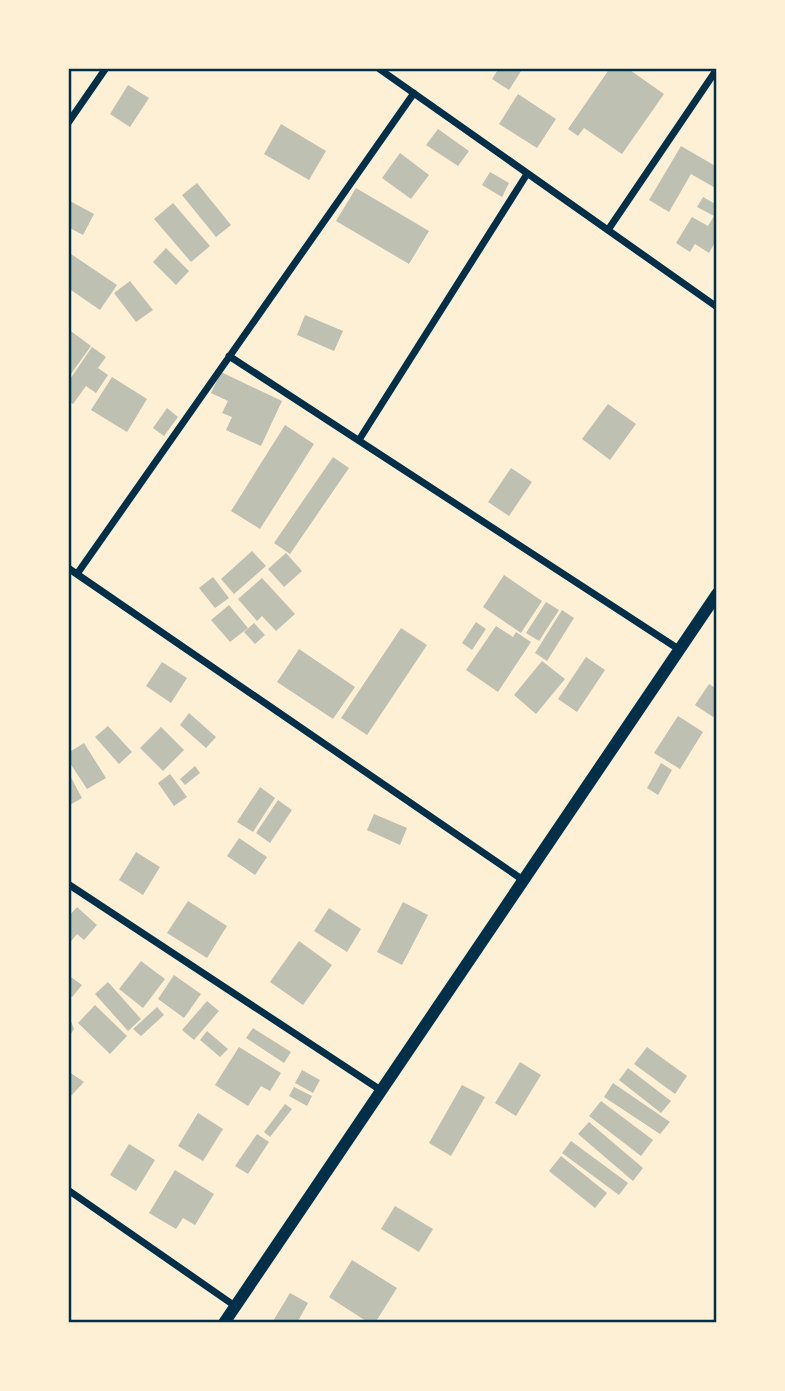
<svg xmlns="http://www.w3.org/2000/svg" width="785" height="1391" font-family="Spectral,serif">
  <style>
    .building { fill: #bec0b2 }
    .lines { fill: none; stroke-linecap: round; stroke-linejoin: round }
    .minor { stroke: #003049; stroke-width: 7 }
    .tertiary { stroke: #003049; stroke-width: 12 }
    .neatline { fill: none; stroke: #003049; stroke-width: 2.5 }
  </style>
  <rect width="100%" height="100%" fill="#fdf0d5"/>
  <path class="building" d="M499,68H523L509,90L492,79Z
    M610,68H627L664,94L622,154L584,128L578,136L568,129Z
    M128,85L149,98L130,127L110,114Z
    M518,94L556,119L537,148L499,124Z
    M281,124L326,151L309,180L264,154Z
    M438,129L469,151L458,166L426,145Z
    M681,146L717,167V189L691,174L669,212L649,200Z
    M400,153L429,175L411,199L382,178Z
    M490,172L509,183L502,197L482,185Z
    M197,183L231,225L216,237L182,195Z
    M356,188L429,231L409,264L336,221Z
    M703,197L717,205V246L714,244L709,253L695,244L690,252L676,243L692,217L708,226L714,216L697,207Z
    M68,200L94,214L83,235L68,227Z
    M173,203L210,246L191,262L154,219Z
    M166,248L189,271L176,285L153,262Z
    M68,252L117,285L100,310L68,288Z
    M130,281L153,310L136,322L114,293Z
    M305,315L343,331L334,351L297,335Z
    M68,329L91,346L68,378Z
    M92,347L106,357L98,368L108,375L96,393L86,386L73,404L68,401V382Z
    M221,372L282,401L261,446L226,430L232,417L222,413L228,401L211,393Z
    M112,377L147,399L127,432L91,410Z
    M608,404L636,424L610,460L582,439Z
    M167,408L178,417L164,436L153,428Z
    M285,425L314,444L260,529L231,511Z
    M333,457L349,468L290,554L274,543Z
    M511,468L532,482L509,516L488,502Z
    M252,551L266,566L234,594L221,579Z
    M286,553L302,571L284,587L268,569Z
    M504,575L542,601L521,633L483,607Z
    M213,577L229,598L215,608L199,588Z
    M262,578L295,614L276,631L262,616L257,621L238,599Z
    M546,602L559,610L539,641L526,633Z
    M229,605L248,628L230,642L211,620Z
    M562,610L574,618L547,661L535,653Z
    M476,622L486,629L472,650L462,643Z
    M254,623L265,635L255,644L244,632Z
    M496,626L513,637L516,632L531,642L498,692L466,670Z
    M401,628L427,645L367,735L341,718Z
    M299,649L355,687L333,719L277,682Z
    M586,657L605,670L577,712L558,699Z
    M542,661L565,679L536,714L514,695Z
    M162,662L187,678L171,703L146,686Z
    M709,684L717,689V711L713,717L695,705Z
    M189,713L216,737L206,748L180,725Z
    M678,716L703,732L680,769L654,753Z
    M108,726L132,752L119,764L95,737Z
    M161,727L184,750L163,771L140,748Z
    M84,743L106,778L87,789L68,760V753Z
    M661,763L672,770L658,795L647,788Z
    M195,766L200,773L185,785L180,779Z
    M68,772L82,798L68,806Z
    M170,774L187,797L174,806L158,783Z
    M260,787L275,798L253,832L237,822Z
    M278,800L292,810L270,843L256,833Z
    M374,814L407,828L400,845L367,830Z
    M239,838L267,857L255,875L227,856Z
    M136,852L160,867L143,895L119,880Z
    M188,901L227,926L207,958L167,933Z
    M403,902L428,915L402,965L377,952Z
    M77,907L97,925L84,940L77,934L68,945V917Z
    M329,908L361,929L347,952L314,931Z
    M299,941L332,965L303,1005L270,982Z
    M141,961L165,979L143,1008L119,989Z
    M68,975L82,985L72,997L68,994Z
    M174,975L201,994L184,1018L158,999Z
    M108,982L141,1019L128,1031L95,994Z
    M207,1001L219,1011L194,1040L182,1030Z
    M95,1005L127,1036L110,1054L78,1023Z
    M157,1007L164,1015L141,1036L133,1029Z
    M68,1014L74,1029L68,1038Z
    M253,1028L291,1052L284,1063L246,1038Z
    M207,1031L228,1049L220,1057L200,1040Z
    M239,1047L281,1073L270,1091L261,1086L248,1106L215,1085Z
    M647,1047L687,1076L675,1094L634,1064Z
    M520,1062L541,1075L516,1116L495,1103Z
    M628,1068L671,1101L661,1113L619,1080Z
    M302,1070L320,1080L313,1093L295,1083Z
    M68,1071L84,1082L68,1099Z
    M613,1083L670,1122L660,1134L604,1097Z
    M462,1085L485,1097L451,1156L429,1143Z
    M294,1087L312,1096L307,1106L289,1096Z
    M601,1101L653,1140L641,1156L589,1116Z
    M285,1104L292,1109L270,1137L264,1132Z
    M198,1113L223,1129L203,1161L178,1146Z
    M589,1122L643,1168L633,1181L578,1134Z
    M257,1134L269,1142L248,1174L235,1166Z
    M571,1141L628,1183L619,1195L562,1153Z
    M129,1144L155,1160L136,1191L110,1175Z
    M561,1156L607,1193L595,1208L549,1171Z
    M175,1170L214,1194L195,1225L183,1218L176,1229L149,1213Z
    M395,1206L433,1229L419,1252L381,1229Z
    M352,1260L397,1288L375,1323H369L329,1297Z
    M290,1293L308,1303L297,1323H276L273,1321Z"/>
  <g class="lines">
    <path class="minor" d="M378,68L717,307
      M68,123L106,68
      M608,230L717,69
      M229,356L680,650
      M359,440L527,174
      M68,568L523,880
      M77,574L414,93
      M68,884L382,1091
      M68,1190L235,1306"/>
    <path class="tertiary" d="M224,1323L717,594"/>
  </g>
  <rect width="785" height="1391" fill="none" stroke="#fdf0d5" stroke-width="140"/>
  <rect x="70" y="70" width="645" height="1251" class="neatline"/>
</svg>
